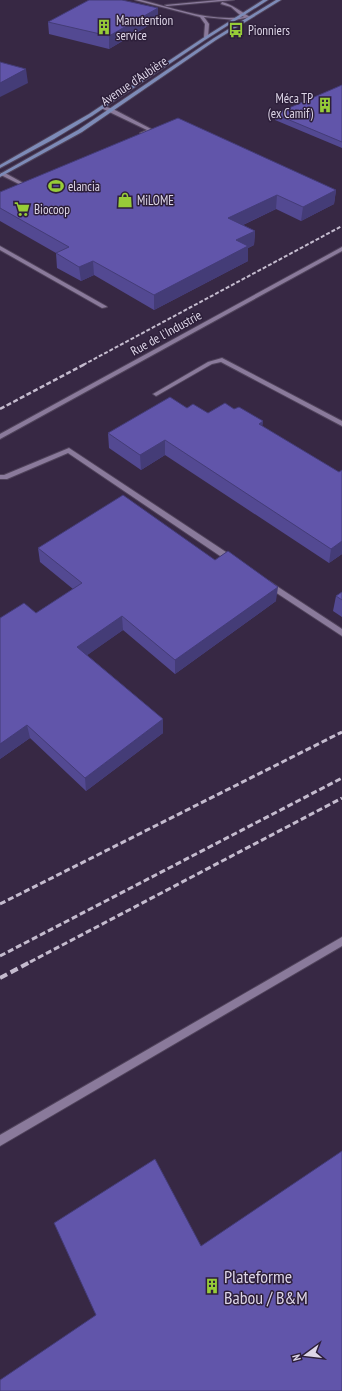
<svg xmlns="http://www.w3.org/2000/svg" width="342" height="1391" font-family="'PT Sans Narrow',sans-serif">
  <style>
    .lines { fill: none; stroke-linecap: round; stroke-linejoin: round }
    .service-casing { stroke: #50435b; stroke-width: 2 }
    .minor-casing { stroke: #50435b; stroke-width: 2 }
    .secondary-casing { stroke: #50435b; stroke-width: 2 }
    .service { fill: #8a7a9b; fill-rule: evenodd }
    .minor { fill: #8a7a9b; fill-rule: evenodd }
    .secondary { fill: #7d8bb8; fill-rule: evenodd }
    .rail-far3 { stroke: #c4bbce; stroke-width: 2; stroke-dasharray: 4 2; stroke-linecap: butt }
    .rail-far2 { stroke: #c4bbce; stroke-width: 2.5; stroke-dasharray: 5 2.5; stroke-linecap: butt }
    .rail-far1 { stroke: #c4bbce; stroke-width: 3; stroke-dasharray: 6 3; stroke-linecap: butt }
    .rail { stroke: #c4bbce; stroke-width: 4; stroke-dasharray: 8 4; stroke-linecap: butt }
    .wall { fill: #534992 }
    .shaded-wall { fill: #443c77 }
    .building { fill: #6155aa; stroke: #443c77 }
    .labels { text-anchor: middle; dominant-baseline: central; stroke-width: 3; stroke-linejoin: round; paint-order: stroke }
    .far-poi-label { font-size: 13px; fill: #ddd5e7; stroke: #2d1f3a; text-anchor: start }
    .far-street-label { font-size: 13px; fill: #ddd5e7; stroke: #2d1f3a }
    .near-poi-label { font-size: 18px; fill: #ddd5e7; stroke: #2d1f3a; text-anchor: start }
  </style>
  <rect width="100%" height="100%" fill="#372844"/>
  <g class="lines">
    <defs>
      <path id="service" d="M103,106L113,109L153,130L144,135H140V133L147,130L101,108V107Z
        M1,173H5L25,184L21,185L1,175Z
        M0,246L106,306L107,307L102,308L0,250Z
        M222,358L342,421V426L221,362L212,364L158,395L156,396L153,394L208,362Z
        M69,448L235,558L236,560L235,562H229L68,453L7,479H0V475H4Z
        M269,581L342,629V636L266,586L265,584Z
        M342,937V946L0,1146V1135Z"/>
      <path id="minor" d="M135,0H141C174,8 210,22 244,17L240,15L231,7L221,4L222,2C233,5 240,11 250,17L235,20L204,17L209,24L208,37L206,38L204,37L205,24L200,17Z
        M218,0H234L167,6L165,5Z
        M342,247V251L0,439V434Z"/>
      <path id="secondary" d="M263,0H268L205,40L92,116L54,139L0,168V165L89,114L203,38Z
        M276,0H281L216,40L82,132L0,177V174L78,130L214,38Z"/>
    </defs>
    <use href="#service" class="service-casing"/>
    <use href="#minor" class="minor-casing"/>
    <use href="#secondary" class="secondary-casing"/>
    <use href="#service" class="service"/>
    <use href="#minor" class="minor"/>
    <use href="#secondary" class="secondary"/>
    <path class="rail-far3" d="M83,365L342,226"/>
    <path class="rail-far2" d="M0,409L85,364"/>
    <path class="rail-far1" d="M0,904L342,732
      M0,956L342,778
      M30,962L342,798"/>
    <path class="rail" d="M0,978L32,961"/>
  </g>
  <path class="wall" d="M158,8V20L109,49L49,34L48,22Z
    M342,85V148L275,120V114Z
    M336,190L334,204L301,221L276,209L243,225L255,231L254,245L248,248V261L154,310L94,275L81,281L57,268L56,253L0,221V192Z
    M187,408L208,413L234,409L263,421L262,426L339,472L342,554L329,563L165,455L141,470L109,448L108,433Z
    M38,548L215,560L276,601L175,674L123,630L87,655L163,719V733L86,791L30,738L0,759L36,613L73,589L40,562Z
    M342,592V617L333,611L336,596Z"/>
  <path class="shaded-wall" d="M158,8V20L109,49V36Z
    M26,69L28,83L0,97V83Z
    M336,190L334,204L301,221L303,207Z
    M277,195L276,209L228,232V218Z
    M255,231L254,245L248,248V261L154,310V295L236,240Z
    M93,261L94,275L81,281L79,267Z
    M263,421L261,436L259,424Z
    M165,440V455L141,470L140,455Z
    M342,541V554L329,563L331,549Z
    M278,587L276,601L175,674V660Z
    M122,616L123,630L79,661L77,647Z
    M163,719V733L86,791L85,778Z
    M27,725L30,738L0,759V744Z"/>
  <path class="building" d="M89,0H122L158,8L109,36L48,22Z
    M0,62L26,69L0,83Z
    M342,85V142L275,114Z
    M178,118L336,190L303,207L277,195L228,218L255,231L236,240L248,246L154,295L93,261L79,267L56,253L69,247L0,208V192Z
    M170,397L187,408L193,404L208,413L225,403L234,409L239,407L263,421L259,424L339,472L342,470V541L331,549L165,440L140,455L108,433Z
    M123,495L215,560L228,551L278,587L175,660L122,616L77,647L163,719L85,778L27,725L0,744V618L24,603L36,613L82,583L38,548Z
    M342,592V600L336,596Z
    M342,1151V1391H0V1380L96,1315L54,1223L155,1159L201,1246Z"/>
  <defs>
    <symbol id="building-bare" viewBox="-9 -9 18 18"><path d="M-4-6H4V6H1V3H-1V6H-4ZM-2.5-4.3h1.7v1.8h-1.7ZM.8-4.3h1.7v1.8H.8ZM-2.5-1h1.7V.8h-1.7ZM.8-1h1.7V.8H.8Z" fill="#97cc38" stroke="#2d1f3a" stroke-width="2.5" paint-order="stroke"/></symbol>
    <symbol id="bus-bare" viewBox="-9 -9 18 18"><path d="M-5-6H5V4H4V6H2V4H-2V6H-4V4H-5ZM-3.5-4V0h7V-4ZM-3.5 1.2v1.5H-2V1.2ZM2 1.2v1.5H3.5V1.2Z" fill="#97cc38" stroke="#2d1f3a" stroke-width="2.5" paint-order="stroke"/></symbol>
    <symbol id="stadium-bare" viewBox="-9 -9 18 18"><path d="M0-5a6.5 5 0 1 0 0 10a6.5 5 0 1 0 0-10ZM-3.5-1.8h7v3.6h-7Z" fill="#97cc38" stroke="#2d1f3a" stroke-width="2.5" paint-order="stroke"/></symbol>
    <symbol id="shop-bare" viewBox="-9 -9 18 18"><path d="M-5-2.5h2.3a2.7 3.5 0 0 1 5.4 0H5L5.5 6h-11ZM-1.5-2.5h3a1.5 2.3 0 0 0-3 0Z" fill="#97cc38" stroke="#2d1f3a" stroke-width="2.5" paint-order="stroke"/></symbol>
    <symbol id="supermarket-bare" viewBox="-9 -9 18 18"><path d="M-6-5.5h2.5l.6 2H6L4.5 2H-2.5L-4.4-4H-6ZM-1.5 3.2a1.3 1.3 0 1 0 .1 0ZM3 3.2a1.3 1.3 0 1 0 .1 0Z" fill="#97cc38" stroke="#2d1f3a" stroke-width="2.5" paint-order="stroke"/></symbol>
  </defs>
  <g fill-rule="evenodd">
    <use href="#building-bare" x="93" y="16" width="22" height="22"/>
    <use href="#bus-bare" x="225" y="19" width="22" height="22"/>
    <use href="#building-bare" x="314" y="94" width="22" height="22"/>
    <use href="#stadium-bare" x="45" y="175" width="22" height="22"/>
    <use href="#shop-bare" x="114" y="189" width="22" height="22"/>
    <use href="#supermarket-bare" x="11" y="198" width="22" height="22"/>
    <use href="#building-bare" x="201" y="1275" width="22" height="22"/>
  </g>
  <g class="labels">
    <g class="far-poi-label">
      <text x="116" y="20">Manutention<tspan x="116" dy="15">service</tspan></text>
      <text x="248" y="30">Pionniers</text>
      <text x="313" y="98" text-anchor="end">Méca TP<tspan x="313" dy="15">(ex Camif)</tspan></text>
      <text x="68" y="186">elancia</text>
      <text x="137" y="200">MiLOME</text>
      <text x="34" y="209">Biocoop</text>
    </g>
    <g class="far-street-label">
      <text transform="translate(134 81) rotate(-34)">Avenue d'Aubière</text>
      <text transform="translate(166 333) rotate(-29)">Rue de l'Industrie</text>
    </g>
    <g class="near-poi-label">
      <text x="224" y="1276">Plateforme<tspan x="224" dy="21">Babou / B&amp;M</tspan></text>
    </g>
  </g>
  <g transform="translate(306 1355) rotate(255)" stroke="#2d1f3a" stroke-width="3" paint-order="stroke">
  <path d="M0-3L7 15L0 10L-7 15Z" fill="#ddd5e7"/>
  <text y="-6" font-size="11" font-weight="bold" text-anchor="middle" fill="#ddd5e7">N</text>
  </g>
</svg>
